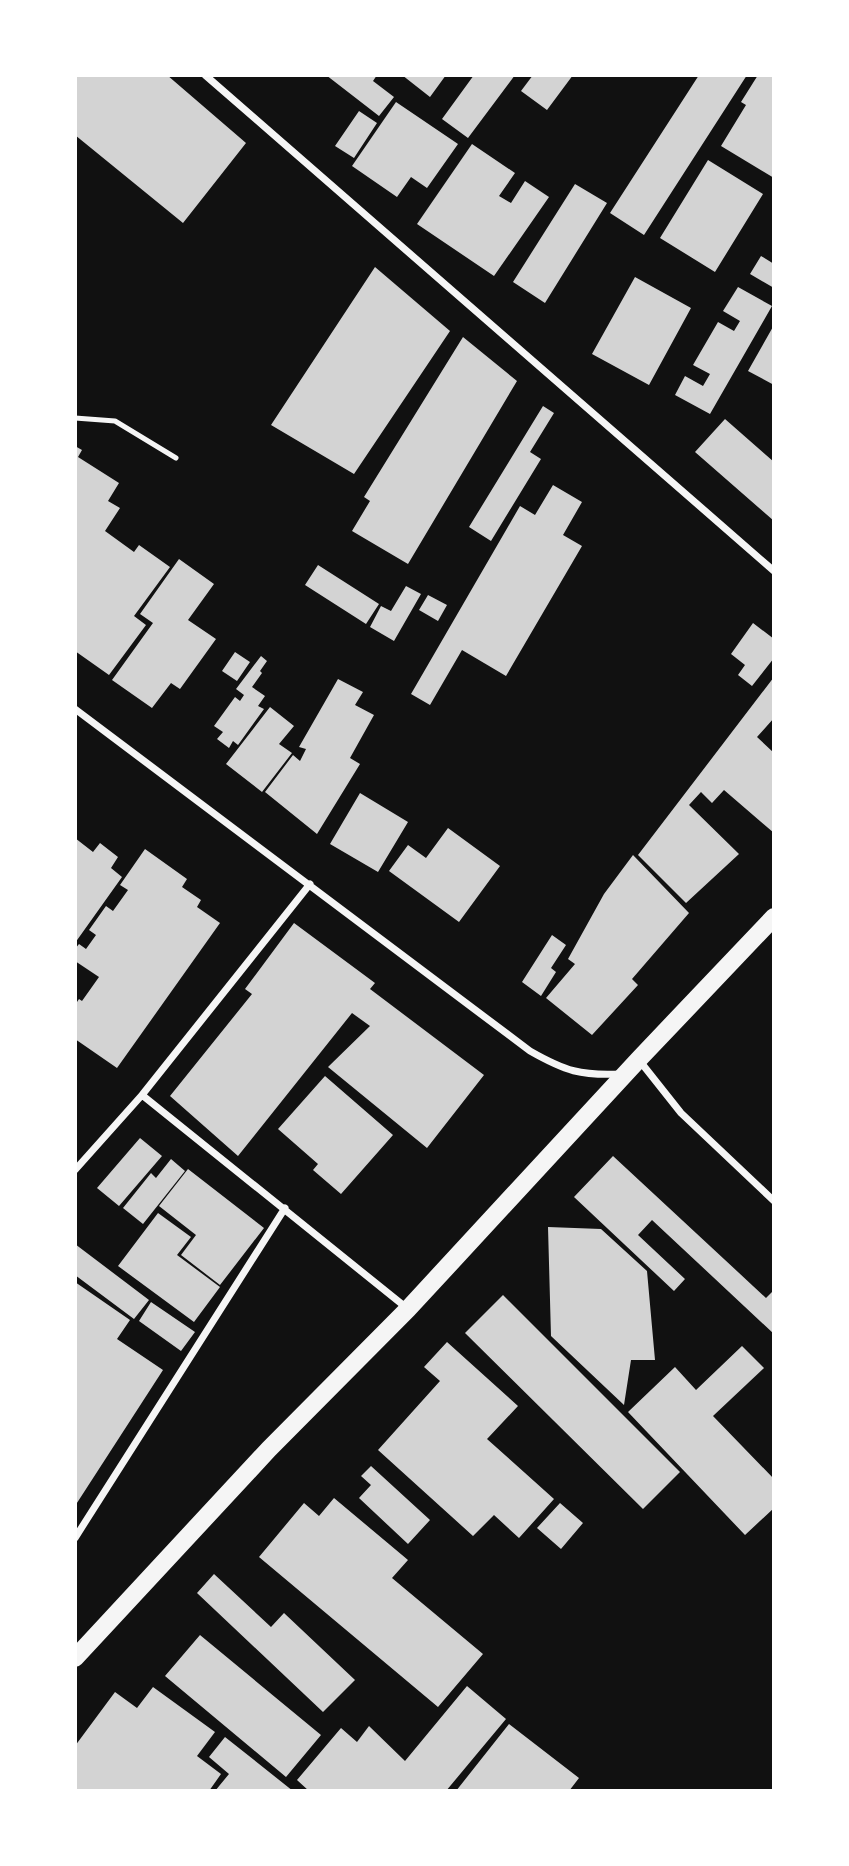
<svg xmlns="http://www.w3.org/2000/svg" width="849" height="1866" font-family="'Nunito Sans',sans-serif">
  <style>
    .building { fill: #d3d3d3 }
    .lines { fill: none; stroke-linecap: round; stroke-linejoin: round }
    .service { stroke: #f5f5f5; stroke-width: 5 }
    .minor { stroke: #f5f5f5; stroke-width: 7 }
    .primary { stroke: #f5f5f5; stroke-width: 18 }
  </style>
  <rect width="100%" height="100%" fill="#111"/>
  <path class="building" d="M75,75H167L246,143L183,223L75,135Z
    M326,75H377L373,81L394,97L379,116Z
    M402,75H446L430,97Z
    M474,75H515L468,138L442,119Z
    M533,75H573L547,110L521,91Z
    M699,75H747L644,235L610,213Z
    M758,75H774V178L721,146L746,105L741,102Z
    M396,102L458,144L427,188L411,177L397,197L352,166Z
    M359,111L377,123L354,158L335,146Z
    M472,144L515,173L499,196L511,203L525,181L549,197L494,276L417,224Z
    M708,160L763,194L715,272L660,238Z
    M575,184L607,203L545,303L513,282Z
    M761,256L774,264V288L750,274Z
    M375,267L450,331L354,474L271,425Z
    M635,277L691,308L649,385L592,354Z
    M738,287L772,306L710,414L675,395L685,376L703,386L710,374L693,365L718,322L734,331L740,321L723,311Z
    M774,325V385L748,371Z
    M463,337L517,381L408,564L352,531L370,501L364,497Z
    M543,406L554,413L530,452L541,459L491,541L469,527Z
    M725,419L774,462V521L695,452Z
    M75,446L82,450L78,457L119,483L108,501L120,508L105,531L134,552L139,545L170,567L134,616L146,625L109,675L75,651Z
    M553,485L582,502L563,535L582,546L506,676L462,650L430,705L411,694L520,506L535,515Z
    M179,559L214,584L188,620L216,639L180,689L171,683L152,708L112,680L153,623L140,614Z
    M318,565L379,604L366,624L305,585Z
    M406,586L421,594L394,641L370,627L381,606L391,611Z
    M428,595L447,605L438,621L419,610Z
    M753,623L774,639V658L752,686L738,675L745,665L731,654Z
    M235,652L250,662L237,681L222,671Z
    M261,656L267,661L260,671L262,673L252,687L265,696L258,706L264,709L238,745L233,741L229,748L217,739L223,732L214,726L235,697L240,701L244,695L236,689Z
    M774,677V718L757,737L774,753V833L724,790L712,803L701,792L689,805L739,854L686,903L638,855Z
    M338,679L363,692L355,705L374,715L350,758L360,764L317,834L265,792L293,755L300,761L306,749L299,747Z
    M270,707L294,726L279,744L292,753L262,792L226,764Z
    M360,793L408,822L378,872L330,844Z
    M448,828L500,866L459,922L389,871L408,845L426,858Z
    M75,838L93,852L100,843L118,857L111,868L122,877L75,943Z
    M145,849L187,879L182,887L201,900L197,907L220,923L117,1068L75,1039V1005L79,999L82,1001L99,977L75,961V949L79,944L86,949L96,935L89,930L106,906L113,911L128,890L120,885Z
    M633,855L689,913L632,979L638,985L592,1035L546,998L575,964L568,959L604,894Z
    M294,923L375,983L370,989L484,1075L427,1148L328,1067L370,1026L352,1013L238,1156L170,1096L252,994L245,989Z
    M552,935L566,945L551,968L556,972L541,996L522,982Z
    M325,1076L393,1135L341,1194L313,1170L318,1164L278,1129Z
    M140,1138L162,1156L119,1206L97,1188Z
    M613,1156L766,1298L774,1290V1334L652,1220L638,1235L685,1279L674,1291L574,1197Z
    M171,1159L185,1171L143,1224L123,1208L151,1173L156,1178Z
    M188,1169L264,1228L220,1285L181,1255L196,1235L159,1206Z
    M158,1213L191,1237L177,1255L220,1287L194,1322L118,1266Z
    M548,1227L601,1229L647,1271L655,1360H631L624,1405L551,1336Z
    M75,1244L149,1300L134,1319L75,1275Z
    M75,1282L130,1320L117,1339L163,1370L75,1506Z
    M503,1295L680,1472L643,1509L465,1333Z
    M151,1302L195,1332L181,1351L139,1321Z
    M447,1342L518,1406L487,1439L554,1499L519,1538L494,1515L473,1536L378,1450L440,1381L424,1367Z
    M742,1346L764,1368L713,1416L774,1479V1508L745,1535L628,1412L675,1367L696,1390Z
    M371,1466L430,1520L408,1544L359,1498L371,1485L361,1476Z
    M334,1498L408,1560L392,1578L483,1654L438,1707L259,1557L304,1503L319,1516Z
    M560,1503L583,1523L561,1549L537,1528Z
    M214,1574L271,1627L284,1613L355,1680L323,1712L197,1593Z
    M200,1635L321,1735L286,1777L165,1676Z
    M467,1686L506,1719L446,1791H309L297,1780L341,1728L357,1742L369,1726L405,1761Z
    M153,1687L215,1732L197,1756L221,1774L209,1791H75V1746L115,1692L137,1708Z
    M509,1724L579,1778L569,1791H456Z
    M225,1737L293,1791H215L229,1774L209,1757Z"/>
  <g class="lines">
    <path class="service" d="M75,418L115,421L176,458"/>
    <path class="minor" d="M205,75L774,571
      M75,709L530,1051C565,1071 581,1076 621,1074
      M639,1060L681,1113L774,1201
      M142,1095L408,1309
      M75,1170L142,1095L310,884
      M75,1538L285,1208"/>
    <path class="primary" d="M75,1658L269,1449L408,1309L639,1059L774,917"/>
  </g>
  <rect width="849" height="1866" fill="none" stroke="#ffffff" stroke-width="154"/>
</svg>
